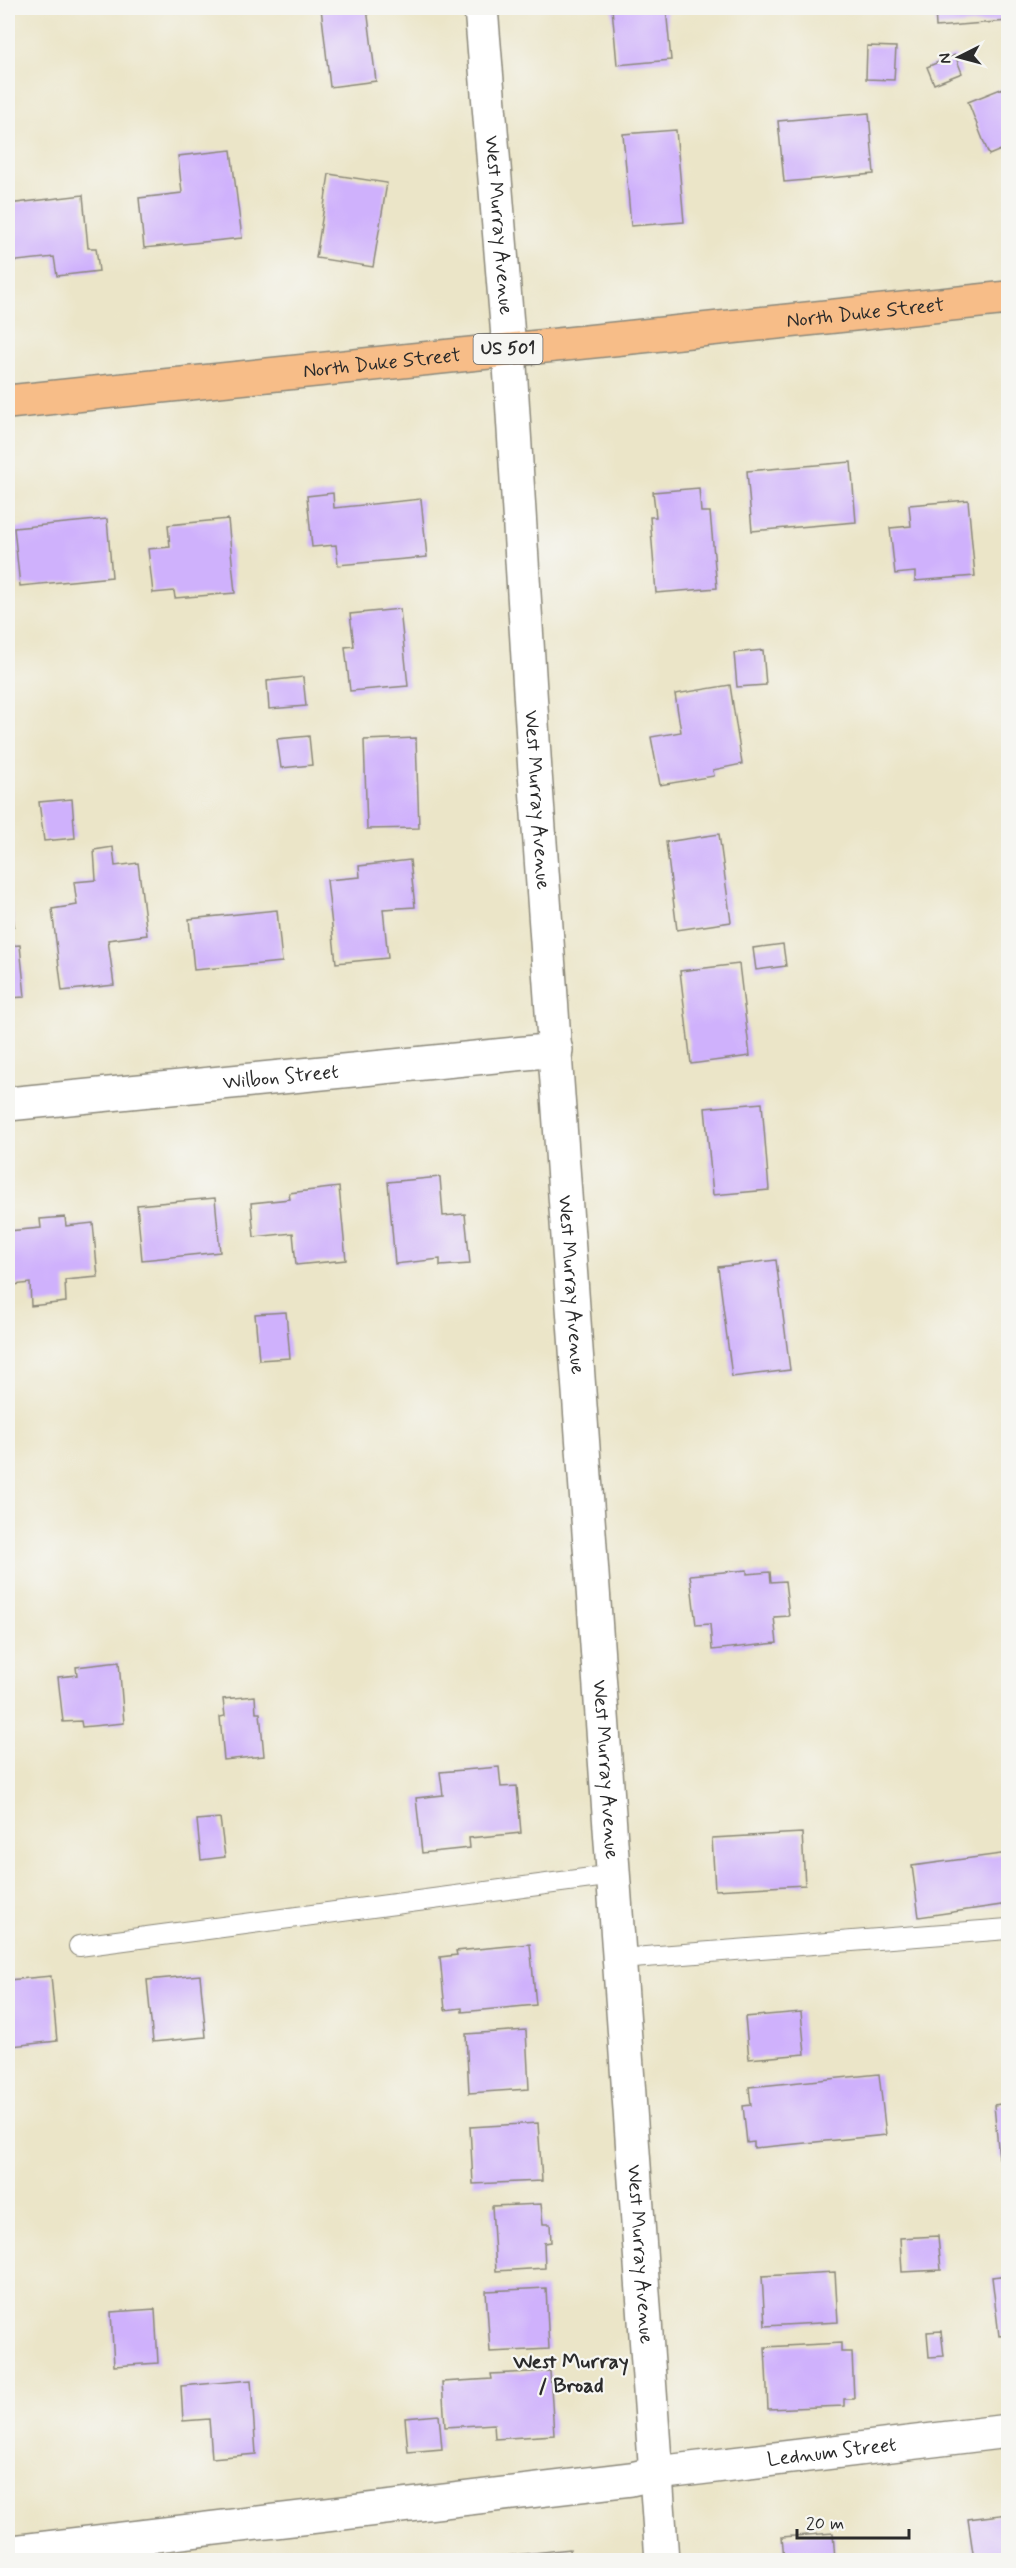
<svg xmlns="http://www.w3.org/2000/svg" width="1016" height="2568" font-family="Mynerve,sans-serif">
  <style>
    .building { fill: #cfb1fc }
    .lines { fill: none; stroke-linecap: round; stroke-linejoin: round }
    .service-casing { stroke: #8b887a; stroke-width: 22 }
    .minor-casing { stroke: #8b887a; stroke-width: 36 }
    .tertiary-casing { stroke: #8b887a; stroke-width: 36 }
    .trunk-casing { stroke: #8b887a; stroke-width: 36 }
    .service { stroke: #fff; stroke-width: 20 }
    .minor { stroke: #fff; stroke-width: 33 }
    .tertiary { stroke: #fff; stroke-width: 33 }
    .trunk { stroke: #f7bd88; stroke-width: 33 }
    .labels { text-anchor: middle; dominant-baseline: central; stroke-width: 4.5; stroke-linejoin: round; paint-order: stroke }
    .shield { fill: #f6f6f2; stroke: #686867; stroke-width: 1.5 }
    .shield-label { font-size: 18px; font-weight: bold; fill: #2b2b2b }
    .street-label { font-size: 20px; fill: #2b2b2b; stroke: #f6f6f2 }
    .neighbourhood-label { font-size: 21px; font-weight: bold; fill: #2b2b2b; stroke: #f6f6f2 }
  </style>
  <rect width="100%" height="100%" fill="#f6f6f2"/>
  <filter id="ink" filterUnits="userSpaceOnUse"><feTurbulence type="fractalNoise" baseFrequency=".0167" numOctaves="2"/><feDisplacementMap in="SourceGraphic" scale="12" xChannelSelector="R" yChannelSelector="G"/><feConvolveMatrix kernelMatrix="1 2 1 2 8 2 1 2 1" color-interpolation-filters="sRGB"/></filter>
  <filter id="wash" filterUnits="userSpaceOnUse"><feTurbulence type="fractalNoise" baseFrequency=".008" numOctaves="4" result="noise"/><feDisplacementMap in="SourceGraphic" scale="24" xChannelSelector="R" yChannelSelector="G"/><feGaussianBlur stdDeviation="1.35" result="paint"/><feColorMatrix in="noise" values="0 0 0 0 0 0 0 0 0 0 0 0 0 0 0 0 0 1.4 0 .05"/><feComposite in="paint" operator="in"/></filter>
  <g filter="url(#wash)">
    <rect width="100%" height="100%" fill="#ebe5c8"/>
    <g id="blocks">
      <path class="building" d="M321,8H367L376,81L330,87Z
        M612,8H666L671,60L617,65Z
        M935,8H1008V21L936,27Z
        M867,46L896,47L894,80L866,79Z
        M955,55L962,73L934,84L927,67Z
        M1008,86V147L989,155L968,102Z
        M869,113L874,174L784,182L778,121Z
        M676,130L684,222L631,226L623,134Z
        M231,150L242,238L144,248L139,198L182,193L178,156Z
        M329,174L387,183L373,267L316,258Z
        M83,195L88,248H96L99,271L57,276L54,257L8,262V204Z
        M851,462L856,522L752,531L747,471Z
        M699,488L701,512H710L717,588L656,593L650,517H656L653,492Z
        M333,493L334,508L421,499L427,557L338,565L336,545L312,547L307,496Z
        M968,500L975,576L915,581V572L895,574L890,528L911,526L909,505Z
        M107,519L112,577L20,586L14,528Z
        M228,519L235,593L175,598L174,591L153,593L148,549L170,547L168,525Z
        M400,609L408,686L350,691L345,647L354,646L350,614Z
        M763,650L766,685L737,687L734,653Z
        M303,677L306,706L269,709L267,681Z
        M730,685L742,764L713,770L714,776L660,785L651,737L681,732L675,694Z
        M309,736L312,765L281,768L277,739Z
        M416,738L419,828L367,829L364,740Z
        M72,799L75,838L44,841L39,802Z
        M719,834L731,922L677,930L666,842Z
        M113,847L115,866L138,863L147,935L108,940L114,985L62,991L52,909L77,905L74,882L96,880L94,850Z
        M410,860L415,907L383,909L388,958L336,963L327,880L360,877L359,866Z
        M12,907L14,926L8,927V908Z
        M277,910L282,962L194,970L189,919Z
        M783,944L786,966L756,970L753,948Z
        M20,945L25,997L8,998V946Z
        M739,964L750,1056L691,1064L680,971Z
        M762,1103L769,1190L713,1195L705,1108Z
        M440,1177L443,1216L465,1214L470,1264L440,1266V1259L395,1264L388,1182Z
        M339,1187L346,1260L296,1265L293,1233L254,1237L251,1203L290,1199L289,1193Z
        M215,1198L220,1252L142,1260L137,1205Z
        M65,1217L66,1226L93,1223L98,1277L65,1280L66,1302L31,1306L30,1283L14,1285L8,1231L41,1228L40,1219Z
        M776,1260L790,1370L732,1377L718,1267Z
        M286,1312L290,1358L259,1360L255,1314Z
        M747,1570V1574L770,1572L771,1582L785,1581L789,1616L774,1617L777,1643L712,1650L710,1624L696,1625L690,1575Z
        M119,1662L124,1723L82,1727L81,1721L63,1722L58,1677L77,1675L76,1667Z
        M255,1696L256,1713H260L264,1756L224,1760L220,1717L225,1716L223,1699Z
        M499,1767L501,1787L517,1786L521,1833L469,1838L470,1848L422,1853L416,1798L443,1795L440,1772Z
        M220,1818L225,1857L201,1860L197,1820Z
        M802,1833L805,1885L715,1890L712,1838Z
        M1008,1853V1904L919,1917L912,1866Z
        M530,1944L536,2005L462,2012V2008L445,2010L440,1957L457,1955L456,1951Z
        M200,1975L206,2037L153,2042L147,1980Z
        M51,1976L57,2041L12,2046L8,1980Z
        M801,2012L805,2054L749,2059L745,2017Z
        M526,2030L529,2089L469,2093L466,2034Z
        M879,2074L886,2135L754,2148V2142L747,2143L743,2106L751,2105L749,2087Z
        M1008,2103V2158H999L994,2105Z
        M538,2123L542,2181L473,2184L470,2127Z
        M541,2204L543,2224H550L551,2242L544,2243L545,2268L496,2271L492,2206Z
        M938,2236L941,2270L902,2272L900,2238Z
        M835,2272L838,2322L765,2326L762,2276Z
        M1008,2275V2335L999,2336L992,2277Z
        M546,2288L549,2349L490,2352L486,2291Z
        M155,2309L158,2363L114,2366L111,2312Z
        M941,2331L944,2356L929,2357L927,2332Z
        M841,2343V2352H852L854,2399H844V2406L768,2409L765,2347Z
        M550,2371L554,2435L495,2439L494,2424L445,2427L442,2382L492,2379L491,2374Z
        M251,2380L256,2454L212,2458L209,2419L183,2421L181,2386Z
        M439,2415L442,2449L408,2452L405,2418Z
        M1008,2514V2560H974L968,2519Z
        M833,2533L835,2560H784L782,2537Z
        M570,2549L571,2560H497V2557Z"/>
    </g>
  </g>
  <g filter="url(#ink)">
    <use href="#blocks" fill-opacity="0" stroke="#8b887a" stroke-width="1.5"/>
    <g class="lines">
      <defs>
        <path id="service" d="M79,1946L614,1875
          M620,1959L1008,1929"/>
        <g id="minor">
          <path id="s1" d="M8,1104L556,1050"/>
          <path id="s2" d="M13,2552L631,2479L657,2473L1008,2431"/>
        </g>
        <g id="tertiary">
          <path id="s3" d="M481,8L509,349L535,772L662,2560"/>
        </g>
        <g id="trunk">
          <path id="s4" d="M8,402L1008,298"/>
        </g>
      </defs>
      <use href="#service" class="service-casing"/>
      <use href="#minor" class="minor-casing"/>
      <use href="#tertiary" class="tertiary-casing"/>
      <use href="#trunk" class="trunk-casing"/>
      <use href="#service" class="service"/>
      <use href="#minor" class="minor"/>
      <use href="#tertiary" class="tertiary"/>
      <use href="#trunk" class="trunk"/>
    </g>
  </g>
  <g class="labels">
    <rect class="shield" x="473.5" y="334" width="69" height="30" rx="4.5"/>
    <g class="shield-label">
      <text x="508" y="349">US 501</text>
    </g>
    <g class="street-label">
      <text stroke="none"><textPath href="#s3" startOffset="218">West Murray Avenue</textPath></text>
      <text stroke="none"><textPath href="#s4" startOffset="862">North Duke Street</textPath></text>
      <text stroke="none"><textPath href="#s4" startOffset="376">North Duke Street</textPath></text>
      <text stroke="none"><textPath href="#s3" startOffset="794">West Murray Avenue</textPath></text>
      <text stroke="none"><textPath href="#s1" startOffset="274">Wilbon Street</textPath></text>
      <text stroke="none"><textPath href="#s3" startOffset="1280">West Murray Avenue</textPath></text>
      <text stroke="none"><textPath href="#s3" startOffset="1766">West Murray Avenue</textPath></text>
      <text stroke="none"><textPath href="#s3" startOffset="2252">West Murray Avenue</textPath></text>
      <text stroke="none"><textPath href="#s2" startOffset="825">Lednum Street</textPath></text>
    </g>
    <g class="neighbourhood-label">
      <text x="571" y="2362">West Murray<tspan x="571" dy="24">/ Broad</tspan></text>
    </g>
  </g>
  <rect width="1016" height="2568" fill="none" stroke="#f6f6f2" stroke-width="30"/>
  <g transform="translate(959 57) rotate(264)" stroke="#f6f6f2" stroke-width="4.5" paint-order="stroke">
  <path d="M0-4.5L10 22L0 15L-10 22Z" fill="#2b2b2b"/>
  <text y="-9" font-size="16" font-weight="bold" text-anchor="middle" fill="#2b2b2b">N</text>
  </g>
  <path d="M797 2529v9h112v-9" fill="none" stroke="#2b2b2b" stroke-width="3"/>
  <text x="806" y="2529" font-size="18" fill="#2b2b2b" stroke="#f6f6f2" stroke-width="4.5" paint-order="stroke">20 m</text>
</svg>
